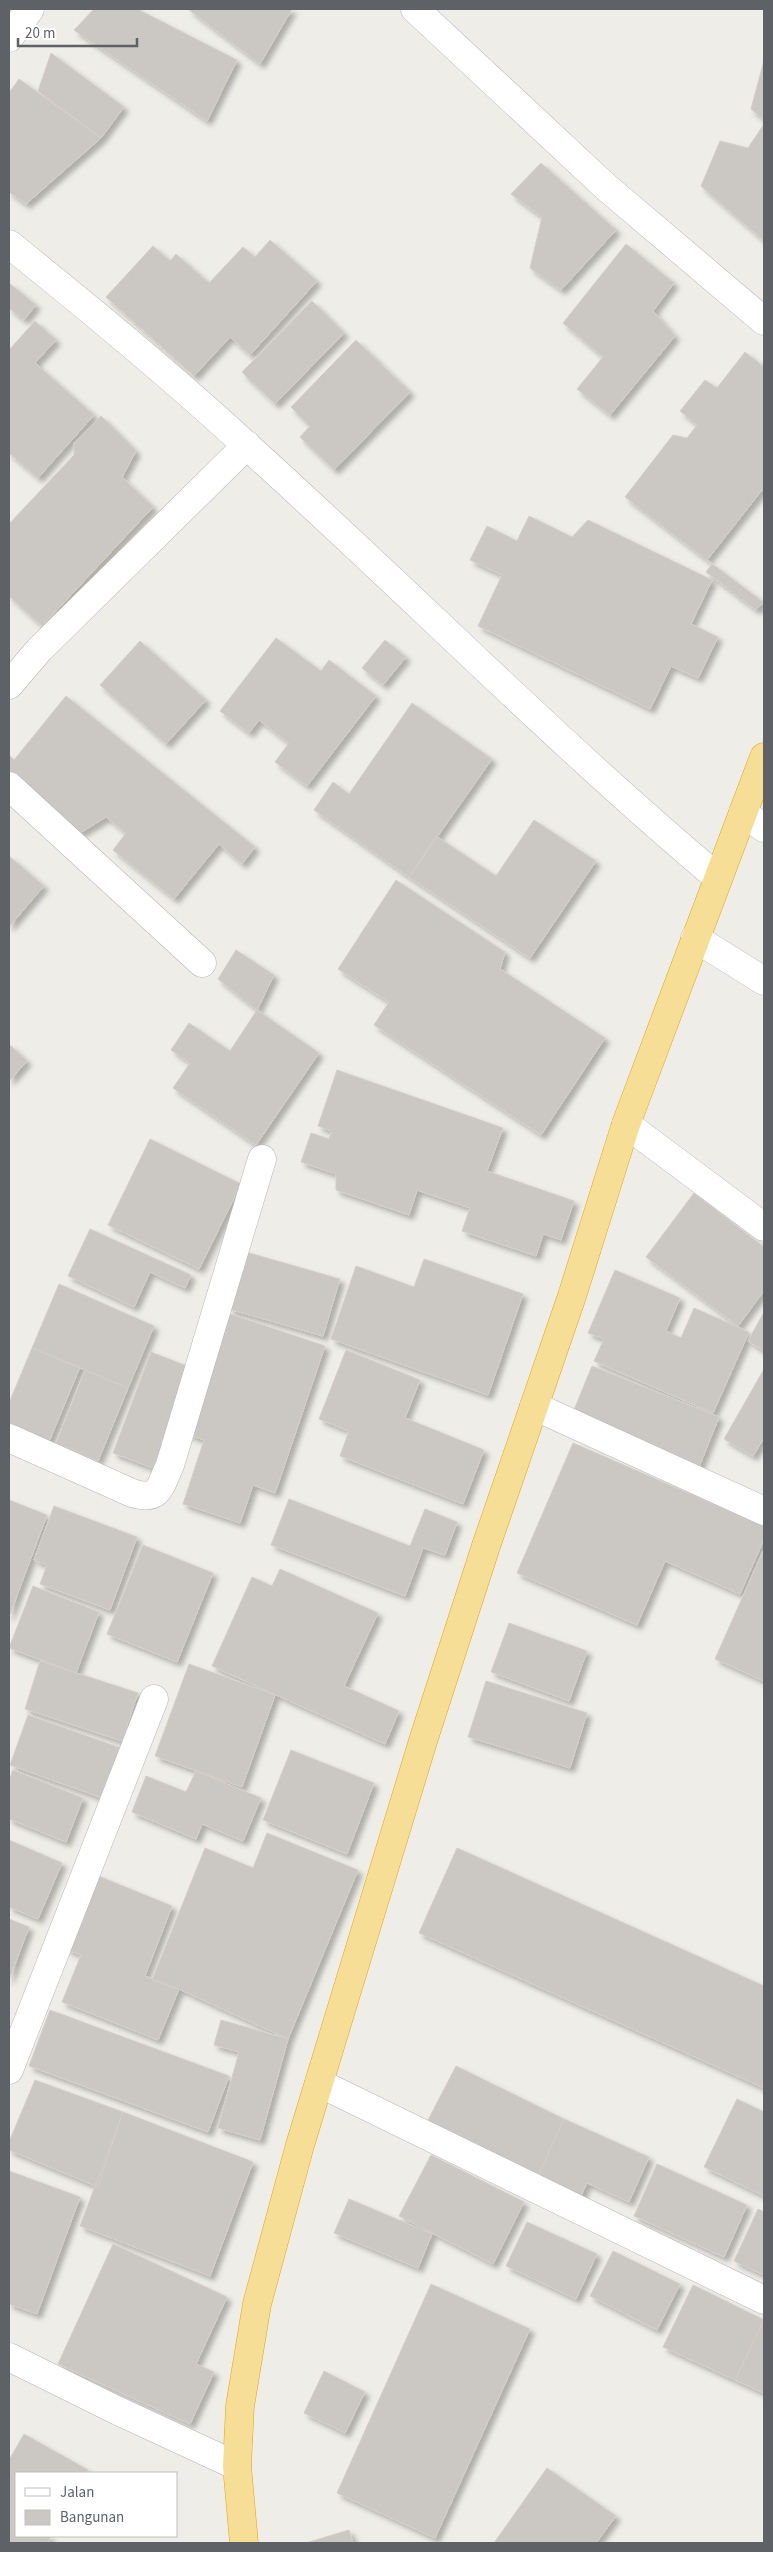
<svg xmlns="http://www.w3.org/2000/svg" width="773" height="2552" font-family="'Source Sans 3',sans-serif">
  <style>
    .building { fill: #cbc8c4; stroke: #d4cfc5; filter: url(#shadow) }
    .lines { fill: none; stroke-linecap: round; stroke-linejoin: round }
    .minor-casing { stroke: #b4b6ba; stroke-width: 29 }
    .highway-casing { stroke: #e6a410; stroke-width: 29 }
    .minor { stroke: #fff; stroke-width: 28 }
    .highway { stroke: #f6de97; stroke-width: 28 }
  </style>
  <defs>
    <filter id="shadow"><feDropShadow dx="4.5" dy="4.5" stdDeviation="2.5" flood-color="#0004"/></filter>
  </defs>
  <rect width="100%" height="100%" fill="#efede7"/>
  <path class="building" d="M94,9H137L237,60L207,121L74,30Z
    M188,9H292L260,64Z
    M51,53L124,107L101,138L38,91Z
    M764,60V120L751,109Z
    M19,79L101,138L26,204L9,192V93Z
    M764,124V241L701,186L720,141L748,148Z
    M541,163L616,230L561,290L530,268L542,217L511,194Z
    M270,240L317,281L250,355L230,337L194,376L106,297L153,246L170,261L176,254L209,283L243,247L255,257Z
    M626,244L674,283L653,311L675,336L610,415L577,389L603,357L563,323Z
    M9,283L36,305L24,320L9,308Z
    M312,301L344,333L275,404L242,372Z
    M35,321L56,340L35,363L94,415L38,478L9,453V350Z
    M356,340L410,392L334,470L300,437L310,426L291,407Z
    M745,352L764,367V492L762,490L707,560L763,602L756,610L706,572L712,564L625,497L673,435L687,438L697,425L680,411L705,380L717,388Z
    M101,416L136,451L122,477L153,507L42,626L9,596V524L74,455V443Z
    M529,516L572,537L588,520L712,580L691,624L718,637L698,678L671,666L650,709L478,626L502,575L470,560L487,526L517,541Z
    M276,638L321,671L329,660L376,696L307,786L275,762L289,743L259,720L249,733L220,711Z
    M385,640L406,657L383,685L362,668Z
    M140,641L206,700L166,744L100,685Z
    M66,696L255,847L242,864L219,844L174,899L113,850L126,833L106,817L80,833L9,776V755L14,760Z
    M412,703L492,759L409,877L314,810L333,782L349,794Z
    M534,820L596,861L530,958L409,877L436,836L496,876Z
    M9,856L44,886L9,927Z
    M396,880L505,952L500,969L605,1038L541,1135L374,1025L389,1002L338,969Z
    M236,950L274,975L257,1010L218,979Z
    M257,1010L319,1053L256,1145L173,1088L190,1063L171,1050L189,1023L230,1051Z
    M9,1044L27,1061L9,1081Z
    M337,1070L503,1128L487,1171L574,1201L561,1240L543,1234L536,1256L462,1231L470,1208L417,1190L409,1215L336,1190V1174L301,1162L311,1133L329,1139L332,1131L318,1126Z
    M150,1139L241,1184L199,1269L108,1225Z
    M694,1193L764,1247V1291L738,1326L646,1257Z
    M90,1229L191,1275L185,1288L150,1272L134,1307L68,1276Z
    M246,1252L340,1279L323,1336L229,1309Z
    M424,1259L523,1294L488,1395L331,1339L356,1266L414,1287Z
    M615,1270L680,1298L666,1331L681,1338L694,1308L749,1332L713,1413L594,1361L604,1339L588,1333Z
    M59,1284L154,1326L128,1388L32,1348Z
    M764,1312V1351L748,1341Z
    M227,1313L325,1346L275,1493L253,1485L240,1523L183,1504L204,1440L187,1434Z
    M32,1348L80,1367L48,1444L9,1428V1403Z
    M346,1350L420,1380L405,1418L484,1450L463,1504L340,1456L349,1431L319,1419Z
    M151,1352L192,1368L153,1468L113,1453Z
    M592,1366L719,1417L699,1467L571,1417Z
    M764,1369V1438L753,1456L724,1439Z
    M85,1370L128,1388L98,1461L56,1443Z
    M573,1443L764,1526V1539L740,1594L665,1561L637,1625L517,1573Z
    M289,1499L410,1546L425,1509L457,1522L445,1555L423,1548L405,1596L271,1545Z
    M9,1500L47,1515L9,1617Z
    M54,1506L137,1537L110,1610L40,1584L47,1565L34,1560Z
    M143,1545L213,1573L177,1662L107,1634Z
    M763,1551L764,1552V1681L715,1659Z
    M280,1569L378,1613L344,1686L399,1711L385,1744L212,1666L252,1577L272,1586Z
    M33,1586L99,1612L76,1673L9,1648Z
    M509,1623L587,1651L569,1701L491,1672Z
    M40,1661L138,1693L122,1741L25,1709Z
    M189,1664L275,1695L242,1787L155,1756Z
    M486,1681L587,1713L570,1768L468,1737Z
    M28,1715L126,1750L108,1800L10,1765Z
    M291,1750L374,1783L347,1854L263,1820Z
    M13,1770L83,1798L66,1842L9,1819V1780Z
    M196,1771L261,1798L243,1841L202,1824L196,1839L132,1812L146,1776L186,1792Z
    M267,1833L358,1870L288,2039L179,1989L152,1980L205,1848L253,1868Z
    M9,1840L62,1863L38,1919L9,1907Z
    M457,1848L764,1986V2088L419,1933Z
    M96,1875L172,1906L145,1976L179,1989L158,2040L62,2002L81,1955L66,1949Z
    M9,1919L29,1927L9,1980Z
    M50,2010L229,2076L208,2132L29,2066Z
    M221,2020L288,2039L260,2140L218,2128L239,2052L214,2045Z
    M456,2066L564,2119L537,2178L427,2122Z
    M35,2080L123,2112L98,2187L9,2150V2142Z
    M737,2099L764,2112V2196L704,2167Z
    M123,2112L253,2162L210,2276L80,2226Z
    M564,2119L649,2157L629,2202L587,2183L580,2198L537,2178Z
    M431,2155L524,2202L493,2264L399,2216Z
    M657,2164L747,2205L724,2257L634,2216Z
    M9,2171L80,2197L37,2314L9,2304Z
    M349,2199L432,2234L418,2268L334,2233Z
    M758,2209L764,2212V2275L734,2261Z
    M527,2222L597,2254L576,2299L506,2266Z
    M113,2244L227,2297L196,2364L214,2372L190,2424L58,2364Z
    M613,2251L680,2284L657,2330L590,2296Z
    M431,2284L530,2329L435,2538L337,2493Z
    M693,2285L764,2320L735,2380L663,2347Z
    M764,2320V2393L735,2380Z
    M324,2371L365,2392L345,2433L304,2413Z
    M24,2434L88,2470L86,2473H16V2536H51L47,2543H9V2460Z
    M547,2468L616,2516L596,2543H494Z
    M349,2530L353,2543H306Z"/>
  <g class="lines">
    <defs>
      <path id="minor" d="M415,9L606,187L764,321
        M9,38L30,9
        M9,244C90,309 170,375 246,445C405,588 555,741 718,878
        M9,685L39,650L247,445
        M9,786L202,963
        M743,813L764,828
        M695,938L764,981
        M626,1124L764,1227
        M534,1406L764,1511
        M9,1438L132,1493C160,1502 160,1486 170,1465L262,1159
        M9,2070L154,1699
        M319,2083L764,2300
        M9,2357L114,2409L237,2466"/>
      <path id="highway" d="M244,2543L237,2466L240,2406L257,2304L300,2145L423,1741L486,1546L572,1296L626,1124L764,757"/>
    </defs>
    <use href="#minor" class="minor-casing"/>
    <use href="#highway" class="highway-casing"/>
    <use href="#minor" class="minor"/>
    <use href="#highway" class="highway"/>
  </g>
  <rect width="773" height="2552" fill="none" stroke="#5e6166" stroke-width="20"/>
  <rect x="15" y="2472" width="162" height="65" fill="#ffffff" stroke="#bfc0c2"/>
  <rect x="25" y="2488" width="25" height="8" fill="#ffffff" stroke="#bfc0c2"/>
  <text x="60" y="2497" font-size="15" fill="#5e6166">Jalan</text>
  <rect x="25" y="2510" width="25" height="15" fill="#cbc8c4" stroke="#bfc0c2"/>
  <text x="60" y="2522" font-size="15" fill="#5e6166">Bangunan</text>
  <path d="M18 38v8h119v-8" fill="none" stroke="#5e6166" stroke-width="2.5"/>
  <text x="25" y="38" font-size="15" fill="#5e6166" stroke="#ffffff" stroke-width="4" paint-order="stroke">20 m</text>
</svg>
